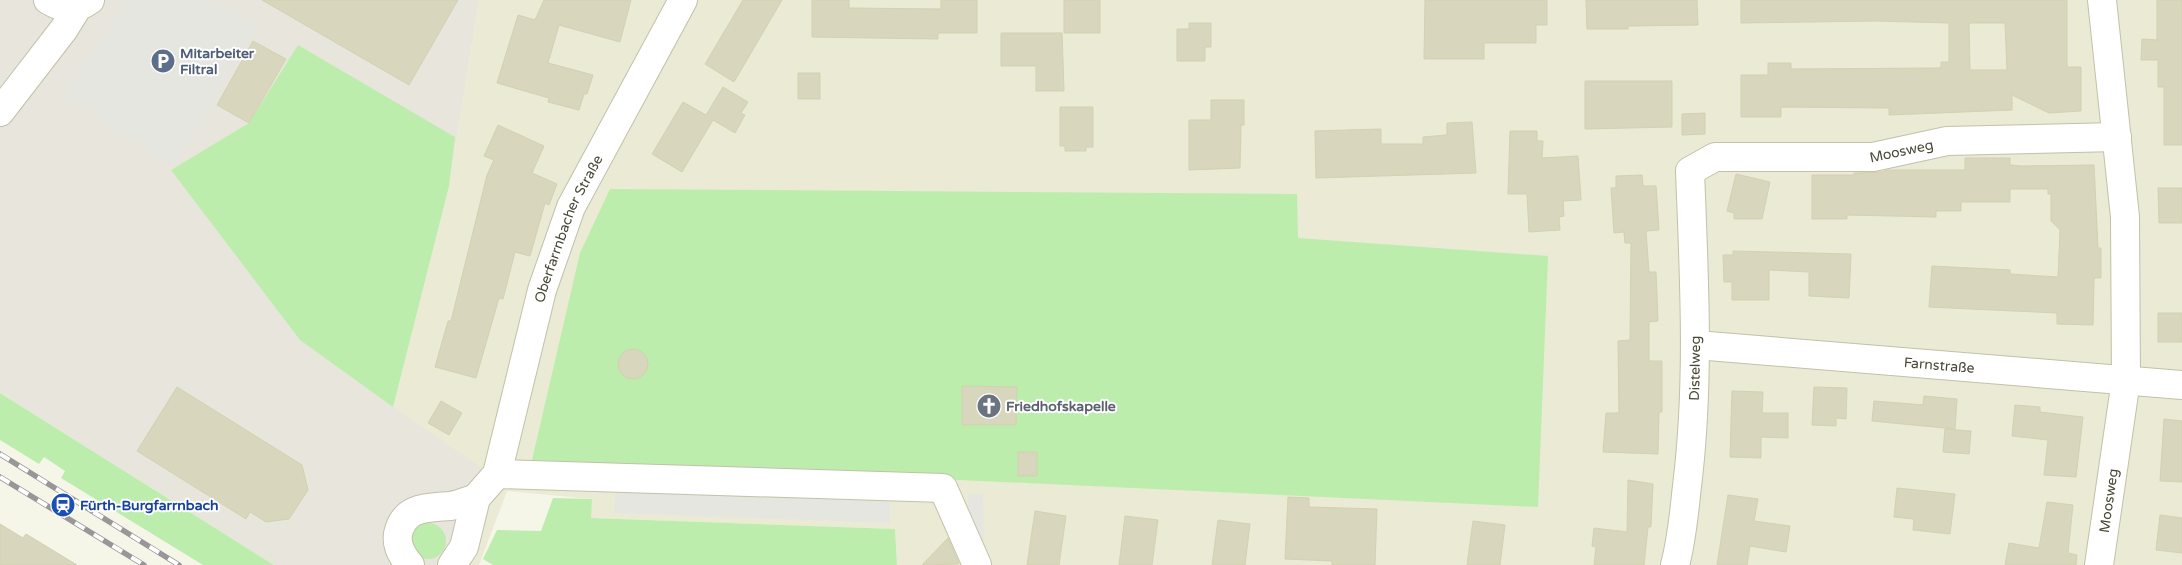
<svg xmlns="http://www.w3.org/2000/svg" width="2182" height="565" font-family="'Varela Round',sans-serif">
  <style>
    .residential { fill: #eaead5 }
    .industrial { fill: #e8e6dc }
    .green { fill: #bcedad }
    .parking { fill: #e6e6e0 }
    .building { fill: #d8d6bc; stroke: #d3d1af; fill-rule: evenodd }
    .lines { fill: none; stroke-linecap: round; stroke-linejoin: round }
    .minor-casing { stroke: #c2c1a9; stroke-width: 30 }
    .minor { stroke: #fff; stroke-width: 28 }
    .rail-casing { stroke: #979797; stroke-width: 5.5 }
    .rail { stroke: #fff; stroke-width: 4; stroke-dasharray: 11; stroke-linecap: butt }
    .labels { text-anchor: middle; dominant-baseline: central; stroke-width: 4; stroke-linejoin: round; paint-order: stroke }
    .service-label { font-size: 14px; font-weight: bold; fill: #4e5e75; stroke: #fff; text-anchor: start }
    .street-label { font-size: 14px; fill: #494836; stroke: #fff }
    .worship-label { font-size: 14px; font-weight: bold; fill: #5b616d; stroke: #fff; text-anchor: start }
    .transit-label { font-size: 14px; font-weight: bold; fill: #164399; stroke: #fff; text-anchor: start }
  </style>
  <rect width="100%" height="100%" fill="#f5f5e8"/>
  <path class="residential" d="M479,0H2182V565H897L895,529L590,518L592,499L507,491L479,565H455L393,407L449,186Z"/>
  <path class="industrial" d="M0,0H479L449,186L393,407L482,468L455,565H274L0,393Z"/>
  <path class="green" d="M298,45L455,137L449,186L393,407L300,340L171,170L249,123Z
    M610,189L1297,194L1298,238L1548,256L1538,507L532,460L580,253Z
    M0,393L274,565H203L61,478L65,471L44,457L39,464L0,440Z
    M553,498L592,499L591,518L895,529L897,565H493L483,559L497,530L541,531Z
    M410 541a18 18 0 1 1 36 0a18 18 0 1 1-36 0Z"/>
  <path class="parking" d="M128,0H208L258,28L174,167L65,94Z
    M616,492L890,501V523L614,513Z
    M968,494H983L984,540H969Z"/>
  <path class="building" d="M262,0H458L409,85Z
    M544,0H631L620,42L559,25L548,63L593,75L587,94H584L579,110L548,102L549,98L497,83L518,15L535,20Z
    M743,0H782L734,82L705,64Z
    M812,0H849V8L941,9V0H977V33H938V39L812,37Z
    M1064,0H1100V33H1064Z
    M1425,0H1547V25H1536V43H1484V59H1424Z
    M1586,0H1697L1698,25L1628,26V29H1587Z
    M1741,0H2067V67H2081V111L2049,113L2012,95V110L1889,115V108L1781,107V117H1741V75H1768V63H1791V69L1941,68V62H1949V23L1876,21L1741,23ZM1969,23H2005L2007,70H1970Z
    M2157,0H2182V145H2164V87H2158V60H2141L2142,39L2157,40Z
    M1189,23H1211V47H1205V61H1177V29H1189Z
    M1001,33H1062L1064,91H1036V66H1001Z
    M253,41L286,59L249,123L217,105Z
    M798,73H820V99H798Z
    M1585,81H1672V127L1585,129Z
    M723,87L748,102L741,113L745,115L735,133L713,120L682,172L652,154L683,102L706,115Z
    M1211,100H1244V125H1241L1240,168L1189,170V120H1211Z
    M1060,107H1093V147H1086V151H1065V146H1060Z
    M1705,113V134L1682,135V114Z
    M1472,122L1476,173L1316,178L1315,131L1381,129V144H1423V137L1447,135V123Z
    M498,125L544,146L532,173L557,184L549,205L545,203L530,256L515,252L503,299L499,298L476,378L435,367L448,321H451L487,175L494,160L484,156Z
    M1510,131H1537V141H1543L1542,158L1578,156L1581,200L1563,201L1564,216L1559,217L1560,230L1529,232L1527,194H1508Z
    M1965,158H2010V165L2021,166L2094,165L2098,248H2101V278H2094L2093,325L2057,324V313L1929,307L1932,266L2010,270V274L2058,277L2060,230L2051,221V194H2048V189H2010V202H1961V211H1936V217L1847,215V219H1812V175H1854V173L1882,172L1888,170H1965Z
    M1736,174L1770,182L1762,219H1734V213L1727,211Z
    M1642,175L1643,186H1656L1659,230L1646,231L1649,272H1656L1658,321L1649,322V361H1662V412H1659L1658,454L1603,452L1606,413H1619L1618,341L1630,340L1631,243H1625L1624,232L1614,233L1611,188H1616V176Z
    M2158,188H2182V223H2159Z
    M1733,251L1851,254L1849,298L1809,296V272L1769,270V300H1732V282H1724L1723,255H1733Z
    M2158,313H2182V342H2158Z
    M618 364a15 15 0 1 1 30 0a15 15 0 1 1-30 0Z
    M962,386L1017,387L1016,425H962Z
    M177,387L302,465L308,490L289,519L266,522L250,512L246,519L137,451Z
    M1814,387L1847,388L1846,419L1836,418V426L1812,425Z
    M1732,391L1763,392L1762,413H1788V438L1761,437V458L1730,457Z
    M1924,396L1957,399L1955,429L1872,421L1874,401L1923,405Z
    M441,401L462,413L449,435L428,423Z
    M2015,405L2040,407V412L2083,417L2076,477L2044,475L2048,440L2012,436Z
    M2164,419L2182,421V482L2160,481Z
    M1945,429L1971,431L1969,454L1943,452Z
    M1018,452H1037V476H1018Z
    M1628,480L1653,484L1651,527H1648L1644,565H1594L1596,547L1592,546L1594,528L1627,532Z
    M1897,488L1955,494L1950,534L1913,530L1914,519L1894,517Z
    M1728,495L1758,499L1754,521L1790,526L1786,552L1750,546L1747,565H1717Z
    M1288,497L1309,498V507L1377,509L1375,565H1332V561L1285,559Z
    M2047,502L2073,505L2068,553L2077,555L2076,565H2005L2009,543L2039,548Z
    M1035,511L1066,516L1059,565H1027Z
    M2160,515L2182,518V553L2156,550Z
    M1125,516L1158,520L1152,565H1119Z
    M1218,520L1250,524L1245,565H1212Z
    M1473,521L1505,525L1500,565H1467Z
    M0,524L23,538L26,534L77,565H0Z
    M948,538L959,564L922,565Z"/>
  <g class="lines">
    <defs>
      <g id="minor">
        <path d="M48,0C63,9 75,11 90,0"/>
        <path d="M0,112L64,29L77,8"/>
        <path id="s1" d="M1696,345L2182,385"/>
        <path d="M497,474L943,488L977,565"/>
        <path d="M410,565C402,556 396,546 398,534C404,506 427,508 450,506C458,505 467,501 476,498"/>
        <path id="s2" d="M452,565L464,547L476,498L497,474L542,290L571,207L683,0"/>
        <path id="s3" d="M1675,565C1682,539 1684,513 1687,486C1700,381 1694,276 1690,171L1715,157H1873L1947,141L2117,137"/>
        <path id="s4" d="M2099,565L2126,380L2125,217L2102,0"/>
      </g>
    </defs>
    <use href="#minor" class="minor-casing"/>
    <use href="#minor" class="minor"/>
    <defs>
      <path id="rail" d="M0,454L179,565
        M0,477L144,565"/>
    </defs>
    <use href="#rail" class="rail-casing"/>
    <use href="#rail" class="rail"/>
  </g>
  <defs>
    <symbol id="parking-disc" viewBox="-11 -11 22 22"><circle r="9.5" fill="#5c6f8a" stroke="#fff"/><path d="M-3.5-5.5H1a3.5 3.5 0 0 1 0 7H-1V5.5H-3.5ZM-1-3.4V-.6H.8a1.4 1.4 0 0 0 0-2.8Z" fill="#fff"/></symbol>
    <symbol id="church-disc" viewBox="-11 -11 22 22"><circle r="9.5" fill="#6b7280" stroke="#fff"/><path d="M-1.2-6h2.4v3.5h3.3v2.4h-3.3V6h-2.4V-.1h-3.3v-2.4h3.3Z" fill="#fff"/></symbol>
    <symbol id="station-disc" viewBox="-11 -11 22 22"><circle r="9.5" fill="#1a4fb4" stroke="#fff"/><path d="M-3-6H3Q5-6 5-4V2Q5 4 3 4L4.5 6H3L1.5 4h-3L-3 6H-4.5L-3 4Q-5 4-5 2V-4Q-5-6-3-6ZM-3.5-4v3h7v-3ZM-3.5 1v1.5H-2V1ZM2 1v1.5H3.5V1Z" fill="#fff"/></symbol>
  </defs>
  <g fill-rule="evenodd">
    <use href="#parking-disc" x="149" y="47" width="28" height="28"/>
    <use href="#church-disc" x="975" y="392" width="28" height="28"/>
    <use href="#station-disc" x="49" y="491" width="28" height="28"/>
  </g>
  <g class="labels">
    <g class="service-label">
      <text x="180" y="53">Mitarbeiter<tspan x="180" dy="16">Filtral</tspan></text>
    </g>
    <g class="street-label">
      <text stroke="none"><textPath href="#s3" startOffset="611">Moosweg</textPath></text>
      <text stroke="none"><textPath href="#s2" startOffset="360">Oberfarrnbacher Straße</textPath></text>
      <text stroke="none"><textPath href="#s1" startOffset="244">Farnstraße</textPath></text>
      <text stroke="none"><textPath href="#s3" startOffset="198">Distelweg</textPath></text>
      <text stroke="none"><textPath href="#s4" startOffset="65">Moosweg</textPath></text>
    </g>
    <g class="worship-label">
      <text x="1006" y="406">Friedhofskapelle</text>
    </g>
    <g class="transit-label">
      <text x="80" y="505">Fürth-Burgfarrnbach</text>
    </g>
  </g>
</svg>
